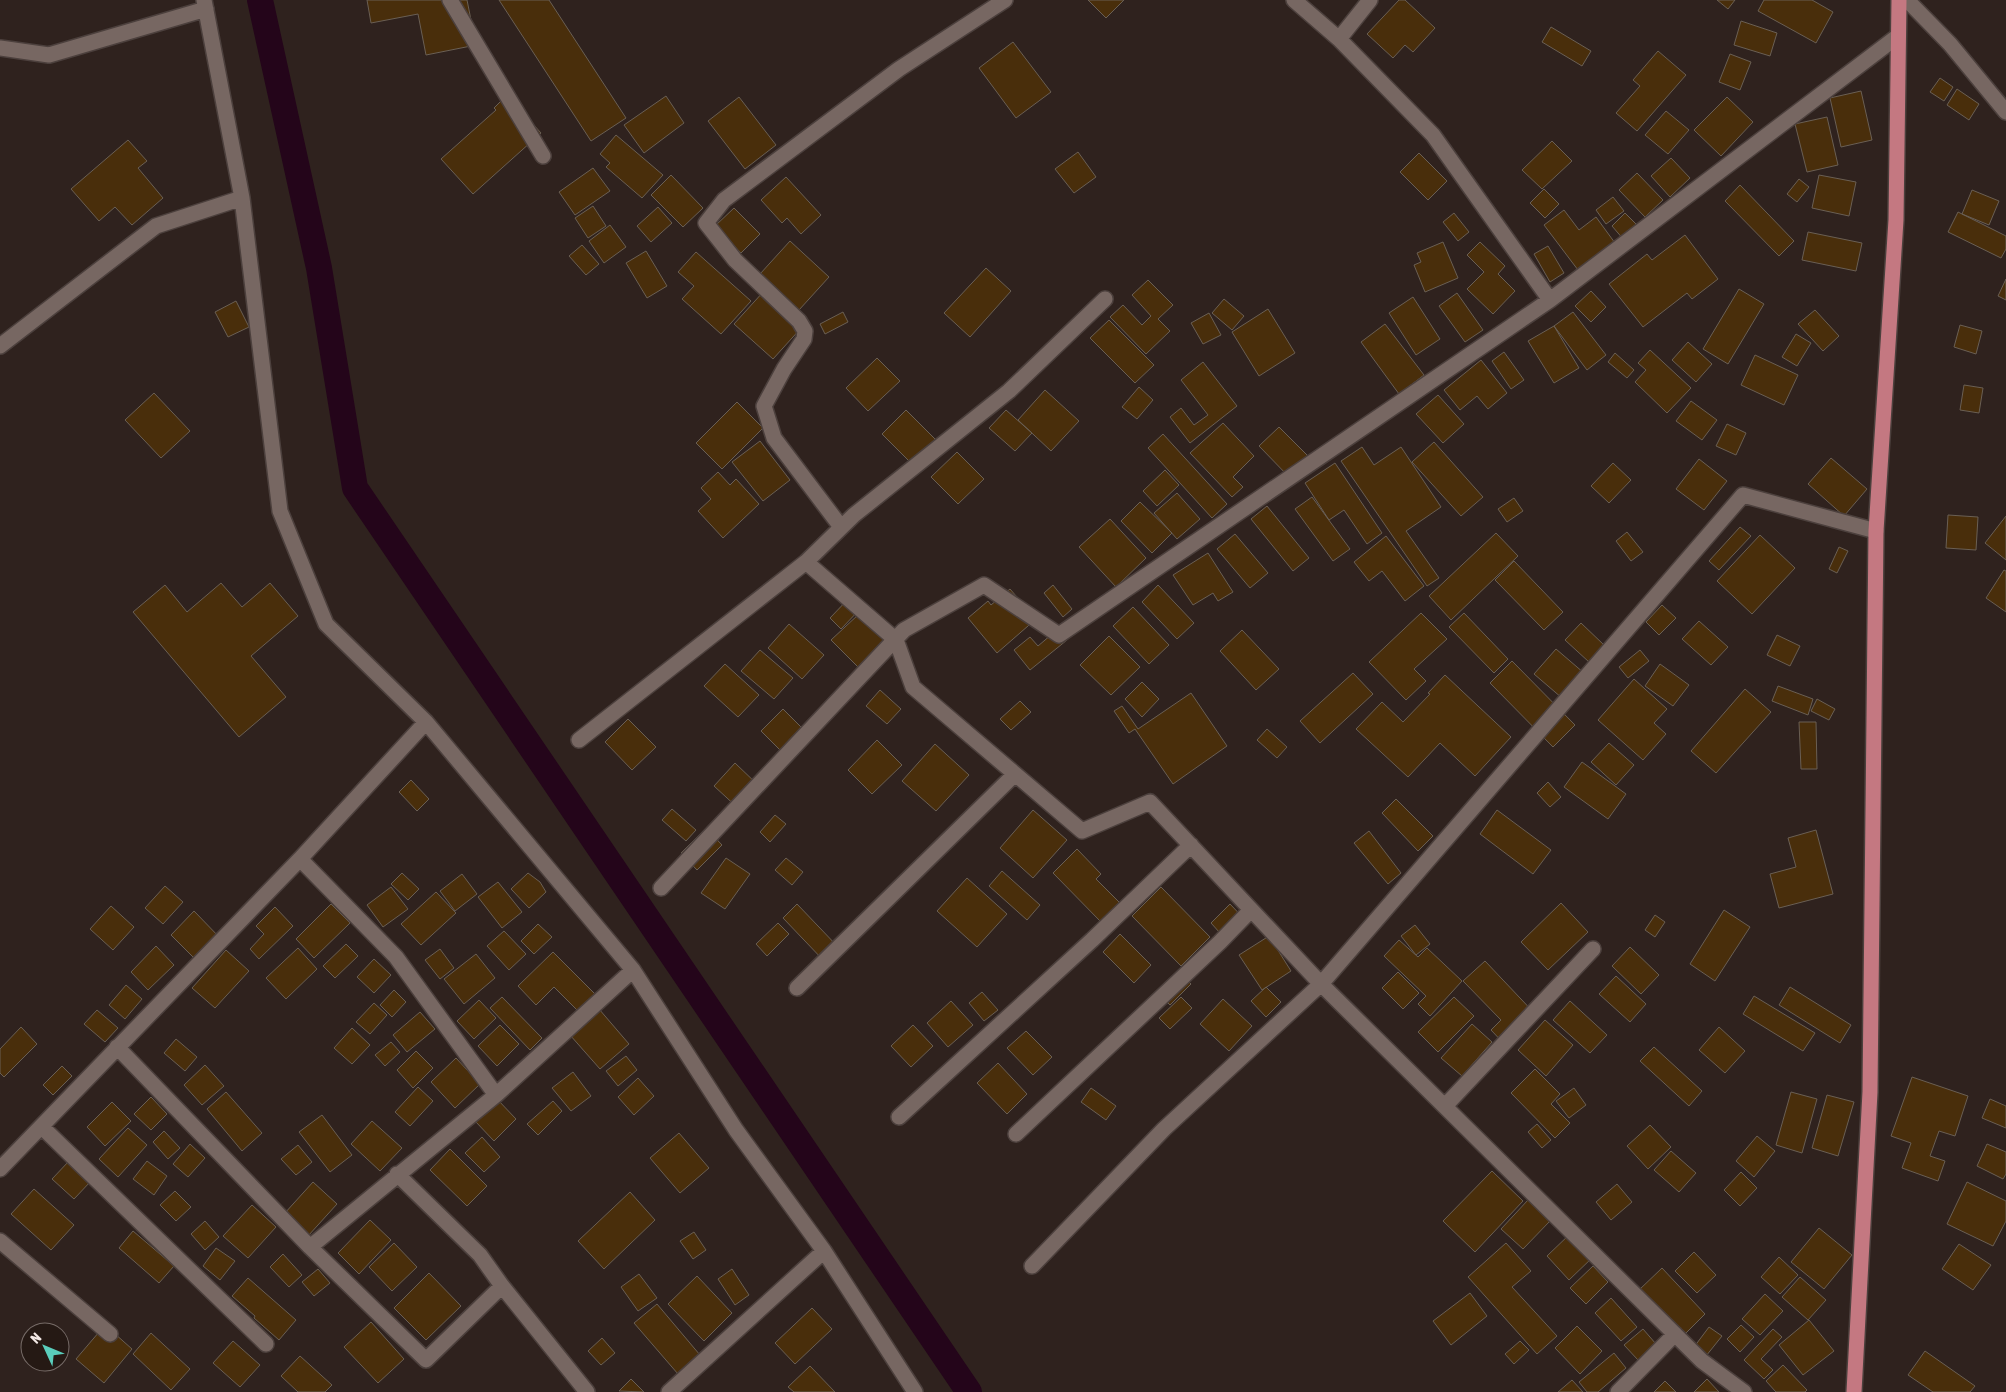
<svg xmlns="http://www.w3.org/2000/svg" width="2006" height="1392" font-family="'Asap Condensed',sans-serif">
  <style>
    .lines { fill: none; stroke-linecap: round; stroke-linejoin: round }
    .canal { stroke: #24051a; stroke-width: 26 }
    .building { fill: #492e0b; stroke: #6a5f54 }
    .minor-casing { stroke: #4c403d; stroke-width: 18 }
    .major-casing { stroke: #4c403d; stroke-width: 18 }
    .minor { stroke: #776762; stroke-width: 15 }
    .major { stroke: #c47881; stroke-width: 15 }
  </style>
  <rect width="100%" height="100%" fill="#2f221e"/>
  <g class="lines">
    <path class="canal" d="M260,0L319,268L355,488L969,1392"/>
  </g>
  <path class="building" d="M367,0H467L476,45L426,55L418,14L371,23Z
    M499,0H549L626,118L591,141Z
    M1088,0H1124L1106,18Z
    M1399,0H1405L1435,28L1413,52L1405,45L1393,58L1367,34Z
    M1717,0H1735L1728,9Z
    M1764,0H1812L1833,12L1816,43L1758,11Z
    M1741,21L1777,33L1770,56L1734,45Z
    M1551,27L1591,51L1582,66L1542,42Z
    M1013,42L1051,92L1016,118L979,68Z
    M1658,51L1686,75L1637,131L1616,113L1640,86L1633,80Z
    M1730,54L1751,62L1740,90L1719,82Z
    M1940,78L1953,87L1944,101L1930,92Z
    M1957,89L1979,104L1969,120L1947,105Z
    M1861,91L1872,140L1841,147L1830,98Z
    M507,95L541,133L473,194L441,159L496,110L494,108Z
    M666,96L684,123L644,153L624,125Z
    M739,97L776,145L745,169L708,121Z
    M1727,97L1753,122L1721,156L1694,130Z
    M1666,111L1689,130L1668,154L1645,135Z
    M1827,117L1838,165L1807,172L1795,124Z
    M616,135L663,175L642,198L606,167L610,163L600,154Z
    M128,140L147,161L138,168L163,198L132,225L115,207L99,221L71,189Z
    M1552,141L1572,161L1542,189L1522,170Z
    M1078,152L1096,177L1074,193L1055,169Z
    M1419,153L1447,181L1428,200L1400,172Z
    M1671,158L1690,178L1670,197L1651,176Z
    M593,168L610,191L575,215L559,192Z
    M1637,173L1663,200L1645,217L1619,190Z
    M671,175L703,208L683,227L651,195Z
    M1819,175L1856,182L1849,216L1812,208Z
    M786,177L821,215L801,234L787,218L782,223L761,200Z
    M1799,179L1809,187L1797,202L1787,194Z
    M1740,185L1794,241L1779,256L1725,201Z
    M1544,189L1559,204L1545,218L1530,203Z
    M1972,190L1999,201L1989,225L1962,214Z
    M1613,197L1624,211L1606,224L1596,210Z
    M593,206L606,226L588,238L575,218Z
    M658,207L672,223L651,242L637,226Z
    M734,208L760,234L741,253L715,226Z
    M1564,210L1579,230L1596,217L1615,243L1578,270L1544,225Z
    M1958,212L2006,236V249L2001,258L1948,232Z
    M1454,213L1469,232L1458,241L1443,222Z
    M1625,213L1638,226L1624,240L1612,226Z
    M610,225L626,247L604,263L589,241Z
    M1808,232L1862,243L1856,271L1802,260Z
    M1685,235L1718,279L1692,299L1687,293L1643,327L1609,284L1647,254L1652,260Z
    M790,241L829,277L799,310L760,274Z
    M1443,242L1458,278L1425,292L1414,265L1421,262L1417,253Z
    M1480,242L1505,266L1498,274L1515,291L1493,314L1467,289L1484,272L1467,255Z
    M582,245L599,264L586,275L569,256Z
    M1548,246L1564,273L1550,282L1534,254Z
    M646,251L667,286L647,298L626,263Z
    M696,252L751,301L721,334L682,299L694,286L678,272Z
    M986,268L1011,291L970,337L944,313Z
    M2006,279V300L1998,296Z
    M1148,280L1173,305L1158,319L1170,331L1146,354L1110,317L1123,305L1142,325L1151,316L1132,295Z
    M1739,289L1764,304L1728,364L1703,349Z
    M764,291L802,327L773,359L734,324Z
    M1591,291L1606,307L1591,322L1575,306Z
    M1457,293L1483,330L1465,342L1439,306Z
    M1413,297L1440,339L1416,355L1389,313Z
    M1224,299L1244,316L1232,330L1212,313Z
    M236,301L249,327L228,337L215,312Z
    M1268,309L1295,353L1259,376L1232,332Z
    M1815,310L1839,336L1823,351L1798,324Z
    M843,312L848,322L825,334L820,324Z
    M1573,312L1606,355L1587,370L1554,326Z
    M1209,313L1221,335L1203,344L1191,323Z
    M1109,320L1154,365L1135,383L1090,338Z
    M1385,324L1424,375L1399,394L1361,342Z
    M1960,325L1982,331L1976,354L1954,347Z
    M1554,326L1579,368L1554,383L1528,341Z
    M1796,334L1811,343L1797,366L1782,357Z
    M1688,342L1712,364L1696,382L1672,360Z
    M1650,350L1691,388L1667,413L1635,382L1646,370L1638,363Z
    M1504,352L1524,380L1511,389L1492,361Z
    M1615,353L1634,370L1627,378L1608,362Z
    M1755,355L1798,375L1784,405L1741,385Z
    M877,358L900,381L868,411L846,388Z
    M1481,360L1507,393L1488,409L1477,396L1460,410L1444,390Z
    M1203,362L1237,406L1190,443L1170,417L1181,408L1194,425L1208,415L1181,380Z
    M1964,385L1983,388L1979,413L1960,410Z
    M1139,387L1153,400L1137,419L1122,407Z
    M1045,390L1079,421L1051,451L1018,420Z
    M154,393L190,431L161,458L125,420Z
    M1438,395L1464,424L1443,443L1416,414Z
    M1691,401L1717,420L1702,440L1676,421Z
    M737,402L763,428L722,469L696,443Z
    M906,410L936,440L912,464L882,434Z
    M1006,410L1032,433L1015,451L989,428Z
    M1223,423L1254,456L1233,477L1243,487L1232,497L1190,453Z
    M1727,424L1746,433L1736,455L1716,446Z
    M1279,427L1310,458L1290,478L1259,446Z
    M1163,434L1227,504L1212,518L1148,448Z
    M760,441L790,480L763,501L732,462Z
    M1434,442L1483,497L1461,516L1412,462Z
    M1362,447L1374,465L1401,447L1441,507L1406,531L1439,578L1427,586L1341,461Z
    M957,452L984,479L958,504L931,477Z
    M1831,458L1867,489L1844,516L1808,484Z
    M1699,459L1727,481L1704,510L1676,489Z
    M1335,463L1382,533L1367,544L1344,510L1329,520L1305,483Z
    M1613,463L1631,480L1609,503L1591,486Z
    M1165,470L1179,485L1157,506L1143,491Z
    M718,472L730,485L736,479L759,504L723,538L698,511L711,499L701,488Z
    M1177,493L1200,519L1177,539L1154,513Z
    M1312,497L1350,549L1333,561L1295,509Z
    M1514,498L1523,511L1507,522L1498,509Z
    M1140,502L1172,533L1152,553L1121,521Z
    M1267,506L1309,558L1293,571L1251,519Z
    M1948,515L1978,517L1976,550L1946,548Z
    M2006,516V560L1985,543Z
    M1110,519L1146,558L1116,587L1079,547Z
    M1740,527L1751,536L1719,570L1709,561Z
    M1627,532L1643,552L1631,561L1616,541Z
    M1496,533L1518,556L1451,620L1429,596Z
    M1235,534L1268,573L1250,588L1217,549Z
    M1760,535L1795,568L1752,614L1717,581Z
    M1386,536L1424,586L1405,601L1382,571L1369,581L1354,562Z
    M1839,547L1848,551L1837,573L1829,569Z
    M1208,553L1233,592L1218,601L1213,593L1193,605L1173,575Z
    M1514,561L1563,612L1544,630L1495,580Z
    M2004,570L2006,571V612L1986,598Z
    M221,583L242,607L270,583L298,616L251,656L286,697L239,737L133,612L165,585L187,612Z
    M1053,585L1072,609L1063,617L1044,593Z
    M1158,585L1194,623L1177,639L1142,602Z
    M1010,589L1036,619L997,653L968,618L988,601L991,605Z
    M851,596L862,607L841,629L830,618Z
    M1662,605L1676,618L1659,635L1646,622Z
    M1133,607L1169,645L1149,664L1113,626Z
    M1421,613L1447,639L1414,669L1426,681L1406,700L1369,662Z
    M1464,613L1508,659L1494,673L1449,627Z
    M859,614L893,649L866,675L831,640Z
    M1699,621L1728,647L1711,665L1682,639Z
    M1581,623L1604,645L1589,662L1565,640Z
    M789,624L824,655L802,679L768,648Z
    M1058,629L1067,640L1030,670L1014,650L1030,637L1038,646Z
    M1242,630L1279,669L1256,690L1220,651Z
    M1777,635L1800,646L1790,666L1767,655Z
    M1109,636L1140,667L1111,695L1080,665Z
    M1556,649L1584,673L1562,698L1534,674Z
    M760,650L793,678L774,699L741,671Z
    M1640,650L1649,661L1628,678L1619,667Z
    M1512,661L1575,725L1553,747L1490,683Z
    M725,664L759,695L738,717L704,686Z
    M1660,664L1689,685L1673,706L1645,686Z
    M1353,673L1373,694L1320,743L1300,721Z
    M1445,675L1511,737L1475,776L1440,743L1408,777L1356,729L1382,702L1403,722L1430,694L1428,693Z
    M1634,679L1667,709L1654,723L1666,734L1643,760L1598,720Z
    M1142,682L1159,699L1142,717L1125,699Z
    M1778,686L1813,699L1808,715L1772,701Z
    M1745,689L1771,712L1716,773L1691,751Z
    M880,690L901,709L887,724L866,706Z
    M1191,693L1227,746L1173,784L1135,729L1129,733L1114,711L1122,706L1138,729Z
    M1817,699L1835,709L1829,720L1811,711Z
    M1020,701L1031,712L1011,730L1000,719Z
    M783,709L805,731L783,753L761,731Z
    M628,719L656,747L632,770L605,742Z
    M1799,722H1816L1817,769H1801Z
    M1267,729L1287,747L1277,758L1257,740Z
    M877,740L902,765L872,794L848,770Z
    M1609,743L1634,765L1616,785L1591,762Z
    M935,744L969,775L936,811L902,781Z
    M1582,762L1626,794L1608,819L1564,787Z
    M735,763L759,786L739,809L714,786Z
    M411,780L429,799L417,811L399,792Z
    M1548,782L1561,797L1550,807L1537,793Z
    M1396,799L1433,836L1418,851L1382,813Z
    M672,809L696,830L686,841L662,820Z
    M1033,810L1067,840L1033,878L1000,848Z
    M1497,810L1551,850L1533,874L1480,834Z
    M775,815L786,824L770,842L760,832Z
    M706,828L722,845L697,870L681,853Z
    M1816,830L1833,894L1779,908L1770,874L1796,867L1788,838Z
    M1369,831L1401,873L1388,884L1354,843Z
    M1077,849L1101,874L1096,879L1120,903L1101,922L1053,873Z
    M726,858L750,874L725,909L701,893Z
    M786,858L803,872L792,885L775,870Z
    M1002,871L1040,905L1027,920L989,886Z
    M402,873L419,889L408,900L391,884Z
    M528,873L540,882L546,892L529,908L511,889Z
    M462,874L477,894L455,911L440,891Z
    M967,878L1007,914L977,947L937,911Z
    M498,882L522,912L502,928L478,897Z
    M165,886L183,902L163,924L145,908Z
    M391,887L408,909L383,927L367,905Z
    M1161,887L1210,937L1181,966L1132,916Z
    M436,892L456,913L421,945L401,924Z
    M1561,903L1588,932L1548,970L1521,942Z
    M331,904L350,923L314,958L296,939Z
    M797,904L839,948L825,962L783,918Z
    M1230,904L1249,924L1229,943L1211,923Z
    M111,906L134,927L113,950L90,929Z
    M275,907L293,926L259,959L250,949L264,934L256,926Z
    M1724,910L1750,927L1715,981L1690,964Z
    M194,911L222,940L199,963L171,935Z
    M1655,915L1665,922L1655,937L1645,930Z
    M778,923L789,934L767,956L756,944Z
    M538,924L552,937L534,954L521,941Z
    M1415,925L1430,944L1416,955L1401,936Z
    M504,931L526,954L509,970L487,946Z
    M1120,934L1151,965L1134,983L1103,952Z
    M1269,936L1291,971L1262,990L1239,955Z
    M1399,940L1418,957L1427,948L1462,981L1430,1016L1418,1004L1426,996L1384,956Z
    M346,944L358,956L335,978L323,966Z
    M156,946L174,965L148,990L131,972Z
    M1630,947L1659,975L1641,994L1612,966Z
    M298,948L317,969L286,999L266,978Z
    M440,949L454,968L440,979L425,960Z
    M226,950L249,971L215,1008L192,988Z
    M553,952L595,994L578,1011L554,987L536,1005L518,986Z
    M476,954L495,978L464,1004L444,979Z
    M374,959L391,975L374,993L357,977Z
    M1485,961L1538,1017L1507,1047L1491,1030L1501,1020L1463,981Z
    M1398,972L1419,993L1403,1009L1382,988Z
    M1180,973L1191,984L1170,1005L1159,994Z
    M1616,976L1646,1004L1630,1022L1599,994Z
    M126,985L142,999L125,1019L109,1005Z
    M1266,987L1281,1002L1266,1017L1251,1001Z
    M1790,987L1851,1025L1840,1043L1779,1005Z
    M394,990L406,1002L392,1017L380,1005Z
    M982,992L998,1010L984,1021L969,1003Z
    M1754,996L1815,1033L1803,1051L1743,1014Z
    M502,997L542,1038L530,1050L490,1008Z
    M1181,997L1192,1008L1170,1029L1159,1018Z
    M1454,997L1474,1016L1438,1052L1418,1032Z
    M1223,999L1252,1026L1229,1051L1200,1024Z
    M479,1000L496,1018L474,1039L457,1021Z
    M951,1001L973,1025L948,1047L927,1023Z
    M1570,1001L1607,1035L1590,1053L1553,1020Z
    M374,1003L387,1015L370,1034L356,1022Z
    M599,1009L629,1044L600,1069L570,1035Z
    M97,1010L118,1028L105,1042L84,1024Z
    M420,1012L435,1029L407,1052L393,1035Z
    M1545,1020L1573,1045L1546,1076L1518,1050Z
    M1472,1024L1492,1042L1462,1076L1441,1058Z
    M500,1025L519,1044L497,1066L478,1046Z
    M913,1025L933,1046L911,1067L891,1046Z
    M21,1027L37,1044L4,1077L0,1073V1049Z
    M1719,1027L1745,1051L1725,1073L1699,1050Z
    M352,1028L370,1045L352,1064L334,1048Z
    M1026,1031L1052,1057L1033,1075L1007,1048Z
    M176,1039L197,1057L185,1071L164,1053Z
    M391,1042L400,1052L385,1066L375,1055Z
    M1654,1047L1702,1091L1689,1106L1640,1061Z
    M416,1051L433,1068L413,1088L397,1070Z
    M626,1056L637,1070L618,1086L606,1071Z
    M456,1058L480,1084L455,1108L431,1082Z
    M998,1063L1027,1094L1007,1114L977,1083Z
    M205,1065L224,1086L202,1105L184,1085Z
    M62,1066L72,1076L53,1095L43,1085Z
    M1535,1069L1560,1094L1551,1104L1570,1123L1555,1138L1511,1093Z
    M573,1072L591,1096L571,1111L552,1088Z
    M1912,1077L1968,1096L1955,1136L1939,1131L1930,1156L1945,1161L1938,1181L1902,1168L1911,1143L1891,1136Z
    M638,1078L654,1096L634,1115L618,1097Z
    M418,1087L433,1101L410,1126L395,1112Z
    M1091,1088L1116,1106L1106,1120L1081,1102Z
    M1574,1088L1586,1105L1569,1118L1556,1101Z
    M226,1092L262,1133L242,1151L207,1109Z
    M1791,1092L1817,1099L1802,1153L1776,1145Z
    M1827,1095L1854,1102L1838,1156L1812,1148Z
    M151,1097L167,1114L151,1130L134,1114Z
    M497,1099L516,1119L494,1141L475,1121Z
    M1990,1099L2006,1106V1128L1982,1118Z
    M553,1101L562,1111L538,1135L527,1124Z
    M112,1102L131,1121L105,1146L87,1127Z
    M322,1115L352,1155L330,1172L299,1132Z
    M372,1121L402,1148L380,1171L351,1144Z
    M1537,1124L1551,1140L1542,1148L1528,1132Z
    M1650,1125L1671,1147L1648,1169L1627,1146Z
    M128,1128L147,1145L118,1177L99,1159Z
    M164,1131L180,1148L168,1159L153,1142Z
    M679,1133L709,1168L680,1193L650,1158Z
    M1757,1136L1775,1151L1754,1177L1736,1161Z
    M482,1137L500,1157L484,1172L465,1153Z
    M190,1144L205,1158L188,1177L173,1164Z
    M1987,1144L2006,1152V1174L2003,1179L1977,1166Z
    M298,1145L312,1162L296,1175L281,1159Z
    M450,1149L487,1186L467,1206L430,1170Z
    M1671,1151L1696,1173L1679,1192L1654,1170Z
    M69,1161L91,1181L74,1199L52,1179Z
    M147,1161L167,1176L154,1195L133,1179Z
    M1492,1171L1523,1201L1475,1252L1443,1221Z
    M1741,1172L1757,1188L1740,1206L1724,1190Z
    M313,1182L337,1204L308,1236L284,1214Z
    M1967,1182L2006,1201V1221L1993,1246L1947,1224Z
    M1617,1184L1632,1202L1611,1220L1596,1202Z
    M34,1189L74,1225L51,1250L11,1214Z
    M175,1191L191,1207L176,1221L160,1205Z
    M630,1192L655,1220L604,1269L578,1241Z
    M1528,1200L1550,1221L1523,1249L1501,1229Z
    M252,1205L276,1227L248,1258L223,1236Z
    M370,1220L391,1240L359,1274L338,1253Z
    M205,1221L219,1237L205,1250L191,1234Z
    M1819,1228L1852,1255L1824,1289L1791,1262Z
    M133,1231L174,1266L159,1283L119,1248Z
    M694,1232L706,1250L693,1259L680,1241Z
    M1571,1233L1593,1257L1569,1280L1547,1256Z
    M394,1243L417,1267L392,1291L369,1267Z
    M1506,1243L1531,1271L1512,1287L1557,1336L1537,1354L1468,1277Z
    M1959,1244L1991,1265L1973,1290L1942,1269Z
    M216,1248L235,1261L220,1280L203,1266Z
    M1694,1252L1716,1275L1697,1293L1675,1271Z
    M283,1254L302,1275L289,1287L270,1267Z
    M1779,1257L1798,1275L1780,1294L1761,1277Z
    M1593,1266L1608,1282L1586,1304L1570,1288Z
    M1662,1268L1705,1314L1683,1336L1639,1290Z
    M318,1269L330,1283L314,1296L302,1282Z
    M732,1269L749,1295L735,1305L718,1279Z
    M429,1273L461,1306L426,1340L394,1308Z
    M639,1274L657,1298L638,1311L621,1287Z
    M697,1276L732,1313L704,1341L668,1304Z
    M1800,1277L1826,1300L1808,1320L1782,1297Z
    M248,1278L296,1320L279,1340L254,1318L255,1316L232,1296Z
    M1470,1293L1487,1316L1451,1345L1433,1321Z
    M1765,1294L1783,1311L1760,1335L1742,1319Z
    M1611,1298L1637,1327L1621,1341L1595,1313Z
    M657,1304L700,1355L678,1374L634,1323Z
    M812,1308L832,1329L795,1364L775,1343Z
    M1809,1320L1834,1351L1803,1375L1779,1345Z
    M371,1322L404,1359L378,1383L344,1347Z
    M105,1325L132,1349L104,1383L76,1359Z
    M1741,1325L1754,1337L1740,1352L1727,1339Z
    M1577,1326L1602,1351L1580,1374L1555,1348Z
    M1709,1327L1722,1336L1706,1356L1694,1347Z
    M1643,1329L1656,1344L1638,1360L1624,1345Z
    M1773,1329L1782,1337L1761,1359L1773,1370L1764,1379L1744,1360Z
    M151,1333L190,1369L171,1390L133,1354Z
    M602,1338L615,1353L601,1365L588,1351Z
    M233,1341L260,1365L240,1387L213,1363Z
    M1520,1341L1529,1350L1514,1364L1505,1354Z
    M1925,1351L1975,1386L1970,1392H1933L1908,1375Z
    M1614,1353L1626,1368L1598,1392H1587L1579,1382Z
    M300,1356L332,1385L325,1392H298L281,1376Z
    M1783,1365L1807,1390L1805,1392H1776L1766,1381Z
    M810,1366L835,1392H794L788,1387Z
    M631,1379L644,1392L619,1391Z
    M1707,1379L1719,1392H1694Z
    M1572,1380L1583,1392H1558Z
    M1665,1381L1676,1392H1654Z"/>
  <g class="lines">
    <defs>
      <path id="minor" d="M204,0L242,198L280,511L326,624L426,722L633,970L736,1130L824,1251L915,1392
        M450,0L543,156
        M1294,0L1339,39L1370,0
        M1907,0L1950,44L2006,112
        M1339,39L1433,135L1550,300
        M0,48L49,55L206,9
        M1105,299L1009,391L854,515L806,562L896,640L913,687L1082,831L1150,802L1321,984L1743,495L1876,531
        M0,346L156,226L242,198
        M841,527L774,438L764,406L784,369L804,339L805,331L799,321L735,260L706,223L724,200L899,69L1005,0
        M579,740L806,562
        M300,859L396,957L496,1095
        M661,888L904,630L984,585L1059,635L1550,300L1898,36
        M797,988L1015,774
        M117,1047L310,1247L426,1360L502,1286L587,1392
        M1445,1106L1593,949
        M899,1117L1092,940L1191,845
        M42,1127L266,1344
        M1016,1134L1220,942L1251,910
        M0,1169L300,859L426,722
        M397,1174L480,1255L502,1286
        M0,1241L110,1334
        M310,1247L496,1095L633,970
        M1032,1266L1164,1129L1321,984L1702,1361L1744,1392
        M669,1392L824,1251
        M1618,1392L1675,1334"/>
      <path id="major" d="M1854,1392L1870,1092L1876,531L1896,220L1899,0"/>
    </defs>
    <use href="#minor" class="minor-casing"/>
    <use href="#major" class="major-casing"/>
    <use href="#minor" class="minor"/>
    <use href="#major" class="major"/>
  </g>
  <g transform="translate(45 1347) rotate(314)"><circle r="24" fill="#251914" stroke="#776c68"/>
  <path d="M0-4L9 19L0 12L-9 19Z" fill="#5acebc"/>
  <text y="-8" font-size="14" font-weight="bold" text-anchor="middle" fill="#f3e9e6">N</text>
  </g>
</svg>
